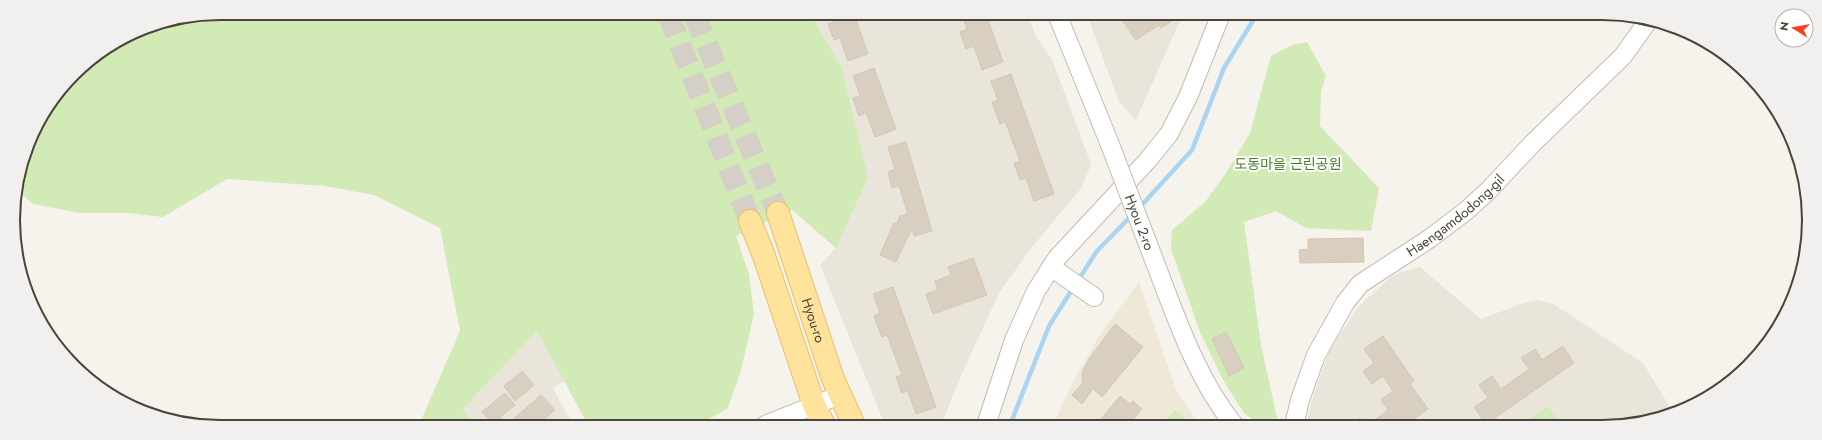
<svg xmlns="http://www.w3.org/2000/svg" width="1822" height="440" font-family="Jost,'Noto Sans KR',sans-serif">
  <style>
    .residential { fill: #eae5da }
    .education { fill: #efe8d6 }
    .green { fill: #d2eab5 }
    .lines { fill: none; stroke-linecap: round; stroke-linejoin: round }
    .stream { stroke: #a9d4f2; stroke-width: 4.5 }
    .building { fill: #d8cfc1; stroke: #d3c7b4 }
    .major-tunnel { stroke: #d4d0c8; stroke-width: 22; stroke-dasharray: 22 11; stroke-linecap: butt }
    .minor-casing { stroke: #c2bbae; stroke-width: 20 }
    .major-casing { stroke: #e6c16a; stroke-width: 24 }
    .minor { stroke: #fff; stroke-width: 18 }
    .major { stroke: #ffe39c; stroke-width: 22 }
    .minor-bridge-casing { stroke: #c2bbae; stroke-width: 20; stroke-linecap: butt }
    .minor-bridge { stroke: #fff; stroke-width: 18 }
    .labels { text-anchor: middle; dominant-baseline: central; stroke-width: 4; stroke-linejoin: round; paint-order: stroke }
    .park-label { font-size: 14px; fill: #4a7f2a; stroke: #fff }
    .street-label { font-size: 14px; fill: #4b4439; stroke: #fff }
    .rim { fill: none; stroke: #4b4439; stroke-width: 2 }
  </style>
  <rect width="100%" height="100%" fill="#f6f3ec"/>
  <path class="residential" d="M810,14H1028L1035,34L1053,62L1091,164L1082,187L1032,247L999,293L960,378L941,425H885L820,265L836,248L841,66Z
    M1087,14H1183L1136,120L1119,102Z
    M1420,267L1481,319L1521,304L1537,300L1552,303L1643,363L1673,412L1629,425H1306L1312,400L1329,351L1358,307L1393,275Z
    M537,331L565,381L553,388L573,425H467L470,420L463,409Z"/>
  <path class="education" d="M1139,282L1176,390L1200,425H1053L1074,380L1102,331Z"/>
  <path class="green" d="M220,13L810,14L841,66L868,177L836,248L792,210L736,236L749,274L754,314L741,370L728,408L699,425H588L537,331L463,409L470,420L467,425H419L460,331L440,228L374,195L324,186L227,179L163,217L127,213H79L33,204L18,190L34,129L83,65L141,29Z
    M1307,42L1326,76L1321,91L1320,126L1379,188L1371,231L1306,228L1276,211L1244,222L1261,345L1278,422L1277,425H1260L1244,413L1223,380L1200,332L1171,249L1172,230L1205,202L1226,173L1250,133L1271,56L1292,45Z
    M1548,406L1561,425H1520Z
    M1175,410L1192,425H1161Z"/>
  <g class="lines">
    <path class="stream" d="M1139,208L1192,150L1224,68L1257,14
      M1077,282L1097,251L1132,215
      M1010,425L1049,326L1073,288"/>
  </g>
  <path class="building" d="M831,14H854L868,54L848,61L840,38L834,40L828,24L834,22Z
    M962,14H986L1003,62L982,70L974,46L966,49L960,32L967,29Z
    M1132,14H1175L1177,18L1161,28L1159,25L1136,40L1123,21Z
    M874,68L896,129L875,137L866,113L859,116L853,98L860,96L853,76Z
    M1011,74L1054,194L1034,201L1026,178L1020,180L1014,163L1020,161L1005,121L1000,124L992,102L998,100L991,81Z
    M906,142L932,231L914,236L912,228L896,262L880,255L894,223L897,224L900,216L908,214L899,186L892,188L888,172L895,169L888,147Z
    M1363,238L1364,262L1300,263L1299,250L1308,249V239Z
    M973,258L987,295L933,314L926,294L938,290L935,281L951,275L948,267Z
    M893,287L936,407L916,414L908,391L902,393L896,377L902,375L887,335L882,337L874,316L880,313L873,294Z
    M1115,324L1143,347L1102,397L1093,389L1082,404L1072,395L1082,384L1083,370L1089,359Z
    M1226,332L1244,368L1229,376L1212,339Z
    M1383,336L1414,381L1410,384L1428,409L1405,425H1368L1388,410L1381,400L1393,391L1383,376L1372,384L1363,371L1374,363L1364,349Z
    M1563,346L1574,363L1486,424L1474,407L1488,398L1479,385L1492,376L1501,389L1529,369L1521,358L1535,349L1542,360Z
    M522,371L534,385L515,401L504,386Z
    M505,393L515,405L500,417L505,423L502,425H494L482,412Z
    M541,395L555,410L538,425H513L510,422Z
    M1120,396L1130,404L1133,401L1142,409L1128,425H1096Z
    M1360,418L1364,425H1350Z"/>
  <g class="lines">
    <path class="major-tunnel" d="M668,14L750,221
      M694,14L778,213"/>
    <defs>
      <g id="minor">
        <path d="M1057,14L1109,142"/>
        <path d="M1156,265C1177,320 1197,379 1234,425"/>
        <path d="M1051,267L1094,297"/>
        <path d="M765,425L840,395"/>
        <path d="M986,425L1014,340L1036,291L1057,258L1148,160L1169,134L1188,97L1221,14"/>
        <path id="s1" d="M1294,425L1300,400L1316,355L1345,303L1360,284L1429,239L1466,211L1489,190L1532,144L1623,56L1648,21"/>
      </g>
      <g id="major">
        <path id="s2" d="M778,213L833,379L854,425"/>
        <path d="M750,221L764,256L814,405L824,425"/>
      </g>
    </defs>
    <use href="#minor" class="minor-casing"/>
    <use href="#major" class="major-casing"/>
    <use href="#minor" class="minor"/>
    <use href="#major" class="major"/>
    <defs>
      <g id="minor-bridge">
        <path id="s3" d="M1109,142L1156,265"/>
      </g>
    </defs>
    <use href="#minor-bridge" class="minor-bridge-casing"/>
    <use href="#minor-bridge" class="minor-bridge"/>
  </g>
  <g class="labels">
    <g class="park-label">
      <text x="1288" y="164">도동마을 근린공원</text>
    </g>
    <g class="street-label">
      <text stroke="none"><textPath href="#s1" startOffset="275">Haengamdodong-gil</textPath></text>
      <text stroke="none"><textPath href="#s3" startOffset="86">Hyou 2-ro</textPath></text>
      <text stroke="none"><textPath href="#s2" startOffset="113">Hyou-ro</textPath></text>
    </g>
  </g>
  <path d="M0 0H1822V440H0ZM220 20H1602A200 200 0 0 1 1802 220V220A200 200 0 0 1 1602 420H220A200 200 0 0 1 20 220V220A200 200 0 0 1 220 20Z" fill="#f1f0ef" fill-rule="evenodd"/>
  <path class="rim" d="M220 20H1602A200 200 0 0 1 1802 220V220A200 200 0 0 1 1602 420H220A200 200 0 0 1 20 220V220A200 200 0 0 1 220 20Z"/>
  <g transform="translate(1794 28) rotate(281)"><circle r="19" fill="#ffffff" stroke="#b7b4b0"/>
  <path d="M0-3L7 15L0 10L-7 15Z" fill="#fc3f1d"/>
  <text y="-6" font-size="11" font-weight="bold" text-anchor="middle" fill="#4b4439">N</text>
  </g>
</svg>
